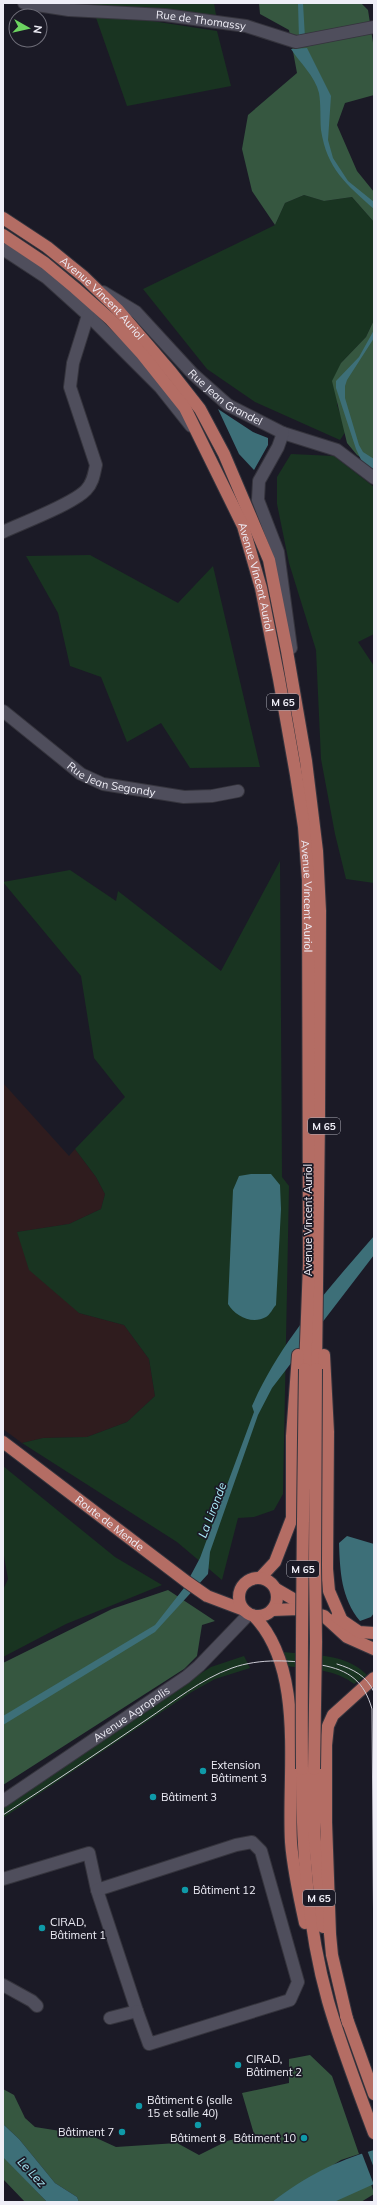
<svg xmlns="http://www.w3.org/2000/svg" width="377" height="2205" font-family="Mulish,sans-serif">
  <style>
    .education { fill: #2f1c1e }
    .green { fill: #193421 }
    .forest { fill: #365740 }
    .water { fill: #3d6f78 }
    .pier { fill: #1b1a26 }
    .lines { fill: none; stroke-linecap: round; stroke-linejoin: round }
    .minor-casing { stroke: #35343d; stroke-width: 14 }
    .major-casing { stroke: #35343d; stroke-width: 14 }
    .minor { stroke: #4f4e5c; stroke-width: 12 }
    .major { stroke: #b46d64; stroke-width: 12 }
    .tram { stroke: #cccbd5; stroke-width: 1 }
    .major-bridge-casing { stroke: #35343d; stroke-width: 14; stroke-linecap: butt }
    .major-bridge { stroke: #b46d64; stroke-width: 12 }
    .culture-dot { fill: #0f9aa8; stroke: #1b1a26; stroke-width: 1.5 }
    .labels { text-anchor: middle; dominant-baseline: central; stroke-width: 3.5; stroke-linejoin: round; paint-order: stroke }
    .shield { fill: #1b1a26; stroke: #afaeb8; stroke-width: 1 }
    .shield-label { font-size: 10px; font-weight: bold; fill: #efeef7 }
    .street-label { font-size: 11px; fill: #efeef7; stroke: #1b1a26 }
    .poi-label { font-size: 11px; fill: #efeef7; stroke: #1b1a26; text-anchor: start }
    .water-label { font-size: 12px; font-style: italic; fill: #abedfa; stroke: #1b1a26 }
  </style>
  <rect width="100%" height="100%" fill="#1b1a26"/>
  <path class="education" d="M3,1083L69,1156L75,1149L96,1177L105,1194L101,1209L69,1224L17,1232L79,1313L124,1325L149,1359L155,1396L127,1422L87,1437L43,1438L22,1443L3,1429Z"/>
  <path class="green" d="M83,3H214L216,15L88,4Z
    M94,12L217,31L231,86L127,106Z
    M304,195L324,201L352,197L374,222V320L366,337L341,363L337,405L346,431L340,440L255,402L207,369L143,289L275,225L285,203Z
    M291,454L334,456L374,487V634L358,642L374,666V883L346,879L335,834L321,759L316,650L289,563L277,504V477Z
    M90,555L178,603L213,566L260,767L190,768L161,723L127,742L101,677L70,666L58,613L26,556Z
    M280,861L282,1177L289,1186L283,1494L274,1510L254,1517L238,1518L222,1580L177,1542L22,1443L43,1438L87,1437L127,1422L155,1396L149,1359L124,1325L79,1313L29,1270L17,1232L69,1224L101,1209L105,1194L96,1177L75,1149L125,1097L94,1058L81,976L3,882L70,870L116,901L118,891L221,971Z
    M3,1466L115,1557L162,1585L66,1624L3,1657V1590L8,1579L3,1550Z
    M283,1652C311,1655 346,1653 367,1675L354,1684C335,1669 310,1669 286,1666Z
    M244,1656L250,1668L215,1679L190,1693L3,1818V1805L184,1684L211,1667Z"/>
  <path class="forest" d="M259,3H361L368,10L374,49V95L345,103L337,125L357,171L374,192V222L352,197L324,201L304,195L285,203L275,225L252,191L242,149L248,115L297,73L289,30L260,14Z
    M374,320V466L357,455L347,443L332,381L341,363L366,337Z
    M168,1590L215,1621L202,1625L197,1656L184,1669L3,1785V1663L112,1609Z
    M310,2055L332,2076L359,2154L341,2160L274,2202H79L77,2197L55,2183L19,2139L3,2124V2089L14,2095L25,2118L35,2127L92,2136L116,2147L177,2143L199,2155L227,2141L254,2134L242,2093L289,2083V2059Z
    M3,2157L5,2158L47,2202H25L3,2179Z
    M371,2184L374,2194L361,2202H324Z"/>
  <path class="water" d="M298,3H303L305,38L299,39Z
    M307,48L331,96L328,140L333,158L348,181L374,202V209C346,184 327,169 321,130C320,118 321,104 319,93C315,76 300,63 291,49Z
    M374,330V338L347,380L345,386V398L359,445L363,452L374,459V470L362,462L356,449L336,388V381L359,357Z
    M218,409L253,432L268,438V445L254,470L239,454Z
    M251,1174H271L280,1185L281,1209L276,1305C273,1308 270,1315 266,1317C252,1325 235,1316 228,1304L233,1190L239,1176Z
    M374,1236V1255L272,1388L258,1415L210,1552L208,1574L155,1632L3,1725V1716L155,1625L184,1588L200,1558L254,1412L252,1406C280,1342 328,1289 374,1236Z
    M347,1536L374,1544V1613L371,1617L360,1621C341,1598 340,1571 339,1543Z
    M3,2124L19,2139L55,2183L77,2197L79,2202H47L3,2157Z
    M374,2150V2184L334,2202H272C307,2176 333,2162 374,2150Z"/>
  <path class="pier" d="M367,2150L374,2168V2185L361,2151Z"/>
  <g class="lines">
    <defs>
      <g id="minor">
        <path id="s1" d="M24,3L69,10L165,15L246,26L296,42L374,27"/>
        <path d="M3,249L47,278L88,315L160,387L191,426"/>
        <path id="s2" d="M103,292L136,312L193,374L228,405L283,433L337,450L374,478"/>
        <path d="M283,433L278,447L259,481L258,500L278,552L291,648"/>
        <path d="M3,532C22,523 73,504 86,490C93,483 94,474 96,465L70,387L73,363L88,315"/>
        <path id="s3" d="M3,711L81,774L103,784L184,797L212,796L238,791"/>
        <path id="s4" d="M3,1801L186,1677L199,1666L249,1614"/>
        <path d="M3,1879L89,1853L97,1890L137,2011L110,2018"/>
        <path d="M97,1890L236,1845L252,1842L261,1851L298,1982L290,2000L149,2044L137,2011"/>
        <path d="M3,1985L32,2001L37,2006"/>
      </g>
      <g id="major">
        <path id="s5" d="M3,218L47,247L84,277L117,309L171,372L200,409L224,454L269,560L287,651L306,761L317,851L320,911L319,1117L316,1369"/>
        <path id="s6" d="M3,235L45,263L75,288L110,319L142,354L185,408L243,526L261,588L279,679L296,775L304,827L308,880L309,1264L305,1369"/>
        <path d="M324,1355L328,1432L327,1569L329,1591L342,1621"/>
        <path id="s7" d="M3,1442L187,1582L207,1596L244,1610"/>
        <path d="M261,1577L275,1562L292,1518V1436L298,1355"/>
        <circle cx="258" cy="1597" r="19"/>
        <path d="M276,1589L295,1600L311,1605"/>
        <path d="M272,1610L299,1609L324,1616L347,1637L374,1649"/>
        <path d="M254,1616C306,1670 287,1773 291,1842C293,1869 299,1896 305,1923"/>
        <path d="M337,1617L359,1632L374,1633"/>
        <path d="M302,1769C302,1847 307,1926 328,2001C341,2046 358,2090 374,2133"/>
        <path d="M314,1769V1831L323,1927"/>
        <path d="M346,2016L374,2094"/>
        <path d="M348,2023L332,1955L330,1934L326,1822V1745L328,1726L333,1715L374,1678"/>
      </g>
    </defs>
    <use href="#minor" class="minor-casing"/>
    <use href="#major" class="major-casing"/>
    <use href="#minor" class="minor"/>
    <use href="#major" class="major"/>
    <path class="tram" d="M337,1664C353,1669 367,1676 374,1692
      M3,1815C51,1784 99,1752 146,1720C173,1702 201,1679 232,1668C260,1658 292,1660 321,1665C349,1670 364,1681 372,1709L374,1975"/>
    <defs>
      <path id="major-bridge" d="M302,1769C301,1636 303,1502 305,1369
        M314,1769L316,1642L315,1565L316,1369"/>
    </defs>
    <use href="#major-bridge" class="major-bridge-casing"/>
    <use href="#major-bridge" class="major-bridge"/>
  </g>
  <g class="culture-dot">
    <circle cx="203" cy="1771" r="4"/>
    <circle cx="153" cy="1797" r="4"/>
    <circle cx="185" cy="1890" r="4"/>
    <circle cx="42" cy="1928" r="4"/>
    <circle cx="238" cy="2065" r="4"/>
    <circle cx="139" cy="2106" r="4"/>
    <circle cx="198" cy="2125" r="4"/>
    <circle cx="122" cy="2132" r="4"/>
    <circle cx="304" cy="2138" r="4"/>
  </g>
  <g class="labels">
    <g class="shield">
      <rect x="267" y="694" width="32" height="16" rx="3"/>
      <rect x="308" y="1118" width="32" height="16" rx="3"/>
      <rect x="287" y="1561" width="32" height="16" rx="3"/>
      <rect x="303" y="1890" width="32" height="16" rx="3"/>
    </g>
    <g class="shield-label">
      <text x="283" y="702">M 65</text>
      <text x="324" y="1126">M 65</text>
      <text x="303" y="1569">M 65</text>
      <text x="319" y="1898">M 65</text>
    </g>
    <g class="street-label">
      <text stroke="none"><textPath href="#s1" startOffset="178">Rue de Thomassy</textPath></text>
      <text stroke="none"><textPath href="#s5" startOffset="128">Avenue Vincent Auriol</textPath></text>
      <text stroke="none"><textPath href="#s2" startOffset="163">Rue Jean Grandel</textPath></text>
      <text stroke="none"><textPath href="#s6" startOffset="437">Avenue Vincent Auriol</textPath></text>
      <text stroke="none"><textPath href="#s3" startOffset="131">Rue Jean Segondy</textPath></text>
      <text stroke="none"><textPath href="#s6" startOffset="761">Avenue Vincent Auriol</textPath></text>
      <text transform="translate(308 1220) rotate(-90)">Avenue Vincent Auriol</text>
      <text stroke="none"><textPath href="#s7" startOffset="134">Route de Mende</textPath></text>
      <text stroke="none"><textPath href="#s4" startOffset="155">Avenue Agropolis</textPath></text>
    </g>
    <g class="poi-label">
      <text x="211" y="1765">Extension<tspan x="211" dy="13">Bâtiment 3</tspan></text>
      <text x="161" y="1797">Bâtiment 3</text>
      <text x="193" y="1890">Bâtiment 12</text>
      <text x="50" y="1922">CIRAD,<tspan x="50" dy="13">Bâtiment 1</tspan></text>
      <text x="246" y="2059">CIRAD,<tspan x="246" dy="13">Bâtiment 2</tspan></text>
      <text x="147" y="2100">Bâtiment 6 (salle<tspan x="147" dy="13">15 et salle 40)</tspan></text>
      <text x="114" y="2132" text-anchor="end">Bâtiment 7</text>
      <text x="198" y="2138" text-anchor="middle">Bâtiment 8</text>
      <text x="296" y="2138" text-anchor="end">Bâtiment 10</text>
    </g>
    <g class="water-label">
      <text transform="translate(212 1510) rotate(-69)">La Lironde</text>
      <text transform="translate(32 2172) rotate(47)">Le Lez</text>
    </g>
  </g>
  <rect width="377" height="2205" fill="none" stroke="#efeef7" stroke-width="8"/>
  <g transform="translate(28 28) rotate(98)"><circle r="19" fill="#1b1a26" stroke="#706f7a"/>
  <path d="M0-3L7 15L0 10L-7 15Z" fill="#6dd361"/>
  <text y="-6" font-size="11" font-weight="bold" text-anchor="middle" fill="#efeef7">N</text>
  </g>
</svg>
